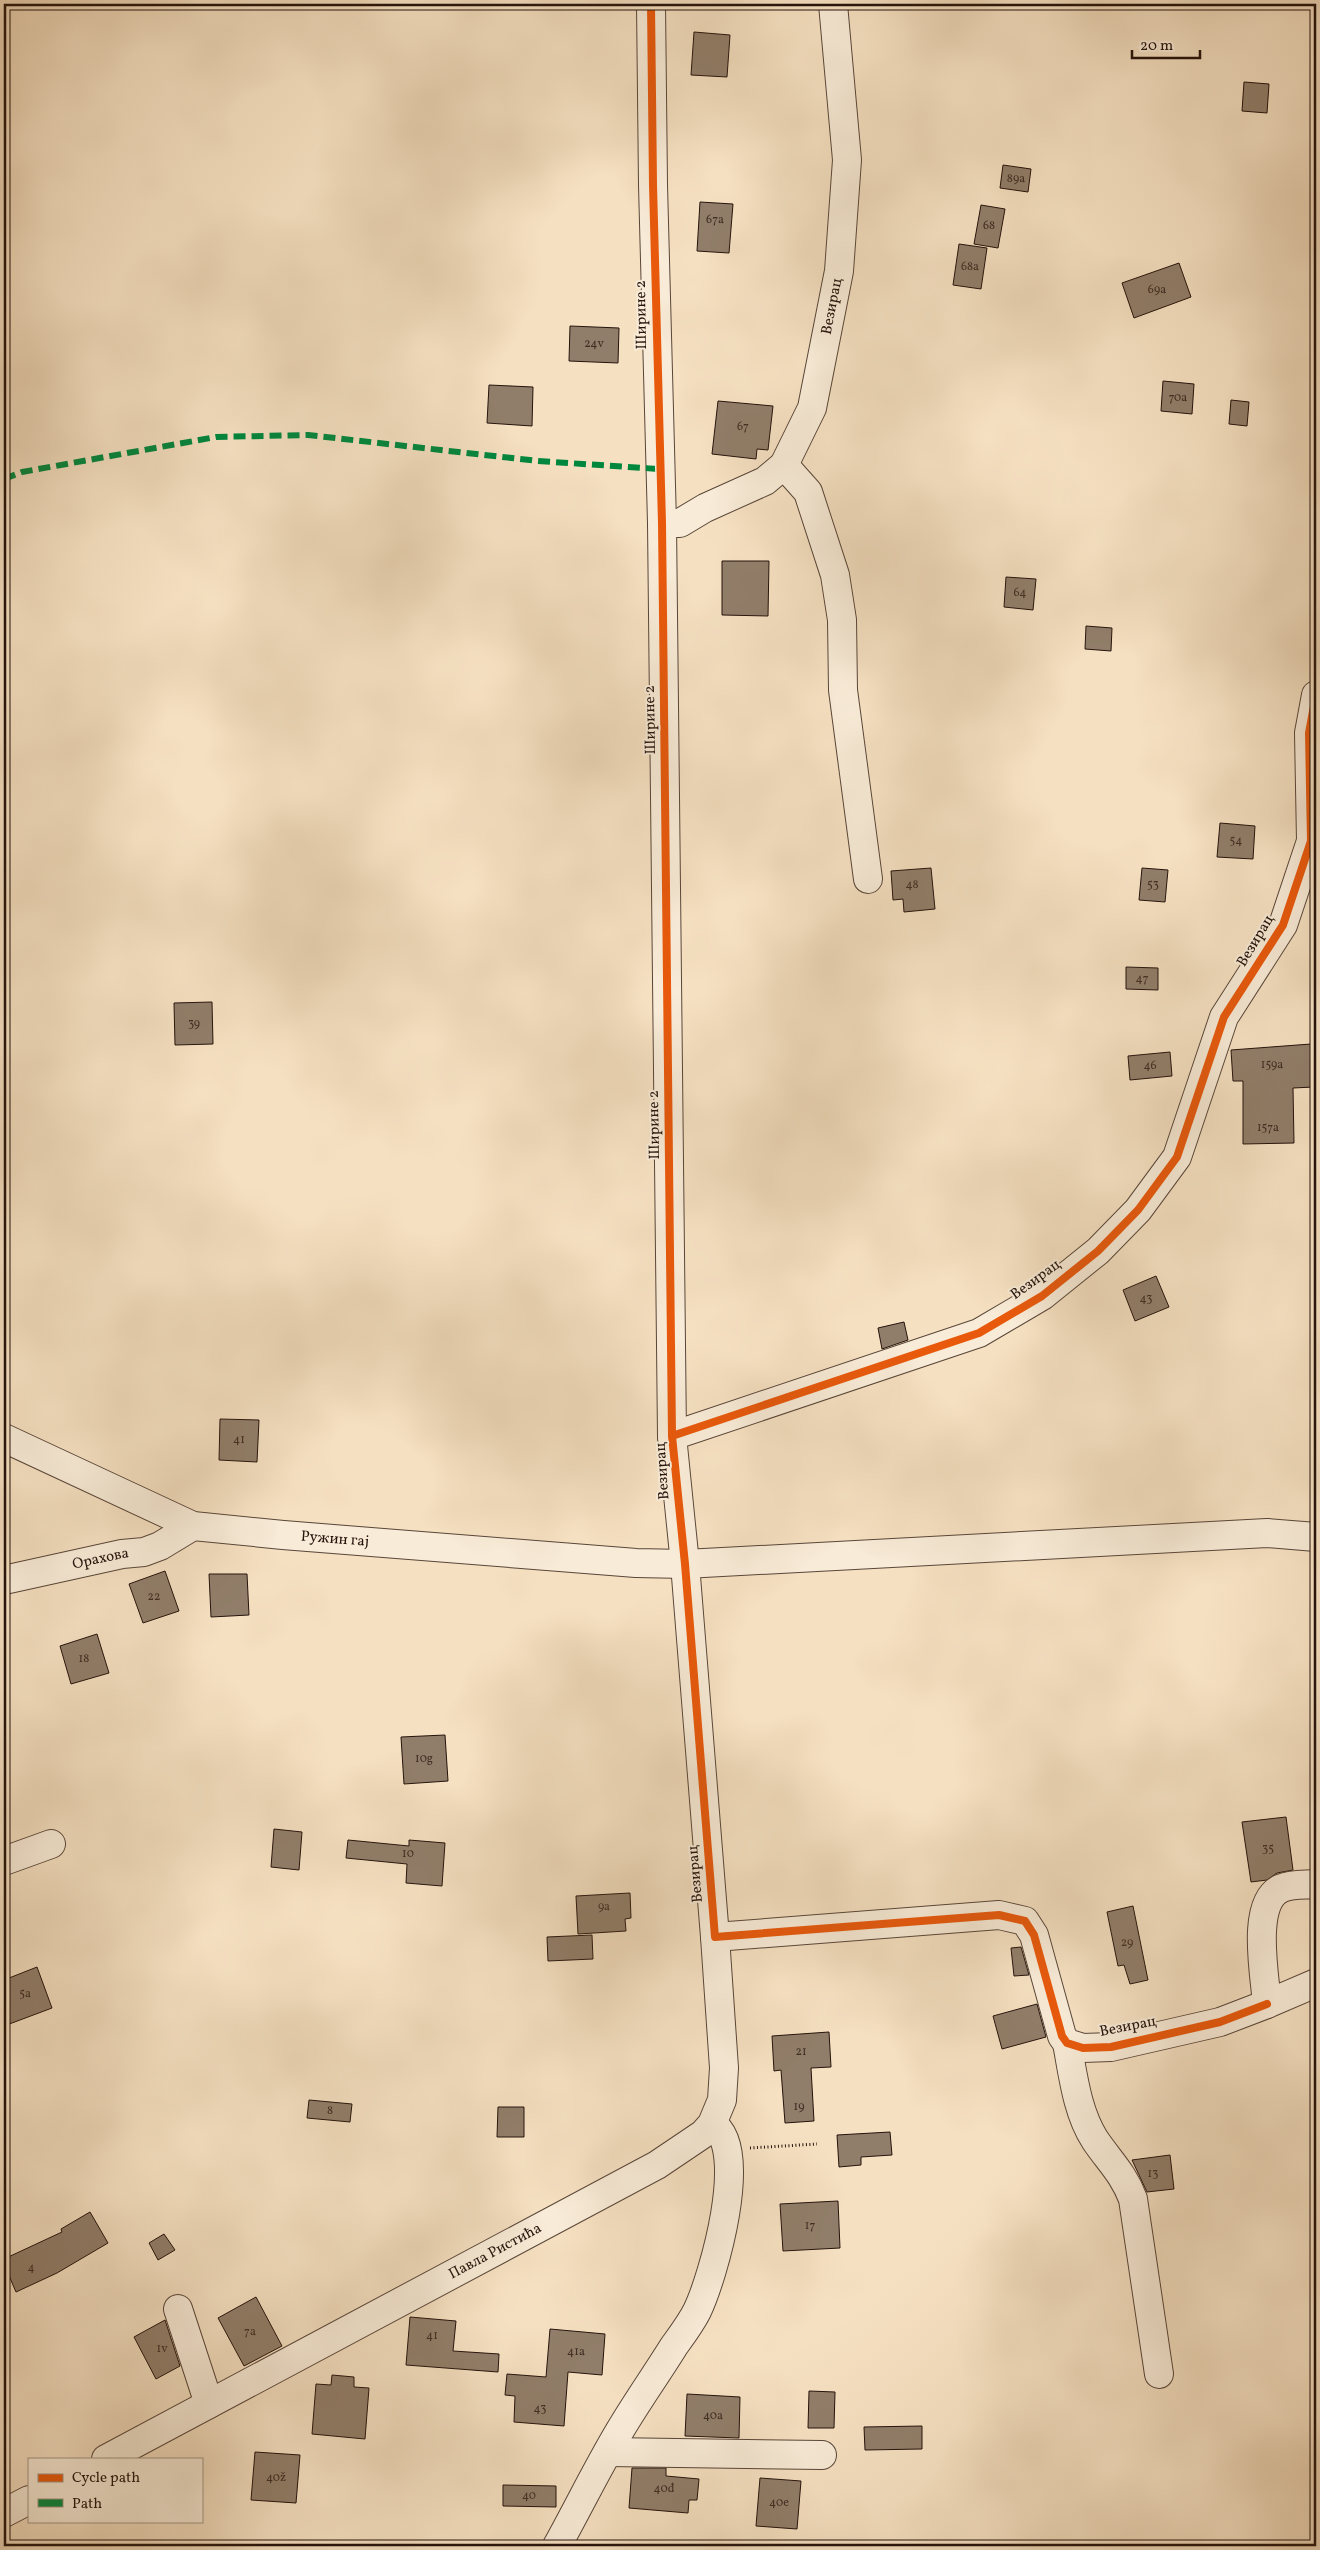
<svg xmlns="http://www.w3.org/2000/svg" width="1320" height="2550" font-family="Vollkorn,serif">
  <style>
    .building { fill: #917e6a; stroke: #25130c }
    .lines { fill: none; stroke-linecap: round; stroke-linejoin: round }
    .minor-casing { stroke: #594639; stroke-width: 30 }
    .path { stroke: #25130c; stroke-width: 3; stroke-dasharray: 1 2.5; stroke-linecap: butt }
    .minor { stroke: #f8ebd7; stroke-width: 28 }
    .quiet { stroke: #00873e; stroke-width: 6; stroke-dasharray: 12 6; stroke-linecap: butt }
    .cycleway-casing { stroke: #f8ebd7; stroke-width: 11 }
    .cycleway { stroke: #e8590c; stroke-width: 8 }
    .labels { text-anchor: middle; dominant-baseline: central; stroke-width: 4; stroke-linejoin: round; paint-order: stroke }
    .number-label { font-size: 12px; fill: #402e24 }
    .street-label { font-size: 15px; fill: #25130c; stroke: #f8ebd7 }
  </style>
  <rect width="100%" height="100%" fill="#f5e0c1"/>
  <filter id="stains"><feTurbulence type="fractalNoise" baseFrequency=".004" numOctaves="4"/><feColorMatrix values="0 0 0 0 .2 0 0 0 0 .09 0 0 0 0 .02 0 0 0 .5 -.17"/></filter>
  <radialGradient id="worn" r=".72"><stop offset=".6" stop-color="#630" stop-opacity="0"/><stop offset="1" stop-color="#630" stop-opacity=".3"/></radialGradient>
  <path class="building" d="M694,32L730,35L727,77L691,75Z
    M1244,82L1269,84L1267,113L1242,111Z
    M1003,165L1031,169L1028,192L1000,188Z
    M700,202L733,204L729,253L697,251Z
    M981,205L1005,209L998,248L974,244Z
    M959,244L987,248L981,289L953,285Z
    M1179,263L1191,297L1134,318L1122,283Z
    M570,326L619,328L618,363L569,361Z
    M1163,381L1194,384L1192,414L1161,411Z
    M489,385L533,387L532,426L487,423Z
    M1231,400L1249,402L1247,426L1229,424Z
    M718,401L773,406L768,450L757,449L756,459L712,454Z
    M722,561H769L768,616L722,615Z
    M1006,577L1036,579L1033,610L1004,607Z
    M1086,626L1112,628L1111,651L1085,649Z
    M1220,823L1255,826L1253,859L1217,857Z
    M931,868L935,909L904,912L903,899L893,900L891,871Z
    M1142,868L1168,870L1165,902L1139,900Z
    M1126,967L1158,968V990L1126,989Z
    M212,1002L213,1044L175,1045L174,1003Z
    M1311,1044L1314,1087L1293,1088L1294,1143L1243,1144V1081H1233L1231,1050Z
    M1170,1052L1172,1076L1130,1080L1128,1056Z
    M1156,1276L1169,1307L1135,1321L1123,1290Z
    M904,1322L908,1340L882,1349L878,1328Z
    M220,1419L259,1420L257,1462L219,1460Z
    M165,1571L179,1611L143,1623L129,1584Z
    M209,1574H247L249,1615L211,1617Z
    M97,1634L109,1673L71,1684L60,1646Z
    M445,1735L448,1781L404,1784L401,1737Z
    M1286,1817L1293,1870L1277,1873L1267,1880L1251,1882L1242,1822Z
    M274,1829L302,1832L299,1870L271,1867Z
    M348,1840L409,1846V1840L445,1843L442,1886L406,1883L407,1864L346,1858Z
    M630,1893L631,1918L625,1919L626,1931L578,1934L576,1896Z
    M1133,1906L1148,1980L1130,1984L1124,1965L1118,1966L1107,1912Z
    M592,1935L593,1959L548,1961L547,1937Z
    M1021,1947L1029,1975L1014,1976L1011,1948Z
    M37,1967L52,2008L4,2026V1980Z
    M1037,2004L1046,2037L1002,2049L993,2016Z
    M829,2032L831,2067L811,2068L814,2121L785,2123L781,2070L774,2071L772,2036Z
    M309,2100L352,2104L350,2122L307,2118Z
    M498,2107H524V2137H497Z
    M890,2132L892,2155L861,2157V2165L839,2167L837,2135Z
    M1170,2155L1174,2189L1147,2192L1132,2160Z
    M838,2201L840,2248L783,2251L780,2204Z
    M90,2212L108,2243L57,2273L16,2292L4,2264V2259L62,2232L61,2229Z
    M164,2234L175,2250L158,2260L149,2243Z
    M256,2297L282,2346L244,2366L218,2318Z
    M410,2317L456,2321L453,2351L499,2354L498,2372L406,2365Z
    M165,2320L180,2366L156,2379L134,2337Z
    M550,2329L605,2334L602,2375L568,2372L564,2426L514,2422L515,2396L505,2395L507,2374L546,2377Z
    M332,2375L354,2377V2387L369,2388L365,2439L312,2434L316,2384L331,2385Z
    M809,2391L835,2392L834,2428H808Z
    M687,2394L740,2397L739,2438L685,2436Z
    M922,2426V2449L865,2450L864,2427Z
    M255,2452L300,2455L296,2503L251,2500Z
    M632,2468H666V2476L699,2479L697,2500H689L688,2513L629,2508Z
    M760,2478L801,2481L797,2529L756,2526Z
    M503,2485L556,2486V2507L503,2506Z"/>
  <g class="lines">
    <defs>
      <g id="minor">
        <path d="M651,4L653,185L662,523L672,1436L685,1564L715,1937L999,1915L1025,1921L1034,1935L1062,2036L1067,2043L1083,2048L1111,2047L1220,2022L1267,2004"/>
        <path d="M784,465L808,492L835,575L842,620L843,690L868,879"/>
        <path id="s1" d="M662,523H680L705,508L765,481L784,465L812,408L839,271L847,160L833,4"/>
        <path d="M672,1436L979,1333L1042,1296L1098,1251L1138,1210L1177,1157L1224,1017L1283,925L1311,841L1309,733L1316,695"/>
        <path id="s2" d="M4,1438L193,1526L283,1535L636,1563L685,1564L1267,1533L1316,1537"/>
        <path id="s3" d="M4,1580L122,1554L144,1552L160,1546L193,1526"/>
        <path d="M4,1861L51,1844"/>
        <path d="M1316,1884C1306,1885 1291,1884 1282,1888C1250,1901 1265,1976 1267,2004L1316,1983"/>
        <path d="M1067,2043C1073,2075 1077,2112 1095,2140C1110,2162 1123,2173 1133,2199L1159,2374"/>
        <path d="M178,2309L209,2404"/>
        <path d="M608,2452L822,2455"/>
        <path id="s4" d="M106,2459L657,2165L703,2134L712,2124L722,2100L724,2068L715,1937"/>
        <path d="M4,2513L29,2500"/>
        <path d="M557,2546C578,2508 597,2469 619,2432C636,2403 656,2375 674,2346C682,2335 691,2323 697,2311C713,2278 751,2147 712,2124"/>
      </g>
    </defs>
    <use href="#minor" class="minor-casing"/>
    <path class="path" d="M750,2148L817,2144"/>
    <use href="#minor" class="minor"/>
    <path class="quiet" d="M4,479L22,472L216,437L308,435L538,461L659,469"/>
    <defs>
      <path id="cycleway" d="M651,4L653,185L662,523L672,1436L685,1564L715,1937L999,1915L1025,1921L1034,1935L1062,2036L1067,2043L1083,2048L1111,2047L1220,2022L1267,2004
        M672,1436L979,1333L1042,1296L1098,1251L1138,1210L1177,1157L1224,1017L1283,925L1311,841L1309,733L1316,695"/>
    </defs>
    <use href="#cycleway" class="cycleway-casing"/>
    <use href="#cycleway" class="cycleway"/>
  </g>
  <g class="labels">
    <g class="number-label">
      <text x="1016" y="179">89a</text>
      <text x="715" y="220">67a</text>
      <text x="989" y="226">68</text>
      <text x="970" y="267">68a</text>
      <text x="1157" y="290">69a</text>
      <text x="594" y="344">24v</text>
      <text x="1178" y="398">70a</text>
      <text x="743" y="427">67</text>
      <text x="1020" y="593">64</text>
      <text x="1236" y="841">54</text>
      <text x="912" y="885">48</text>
      <text x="1153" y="885">53</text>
      <text x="1142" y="979">47</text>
      <text x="194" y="1024">39</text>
      <text x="1272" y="1065">159a</text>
      <text x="1150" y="1066">46</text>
      <text x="1268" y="1128">157a</text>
      <text x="1146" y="1299">43</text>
      <text x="239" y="1440">41</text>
      <text x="154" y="1597">22</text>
      <text x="84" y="1659">18</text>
      <text x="424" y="1759">10g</text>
      <text x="1268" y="1849">35</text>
      <text x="408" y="1854">10</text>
      <text x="604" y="1907">9a</text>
      <text x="1127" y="1943">29</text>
      <text x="25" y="1994">5a</text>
      <text x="801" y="2052">21</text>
      <text x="799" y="2107">19</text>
      <text x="330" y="2111">8</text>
      <text x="1153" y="2174">13</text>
      <text x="810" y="2226">17</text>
      <text x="31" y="2268">4</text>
      <text x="250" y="2332">7a</text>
      <text x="432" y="2336">41</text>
      <text x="162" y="2349">1v</text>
      <text x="576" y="2352">41a</text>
      <text x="540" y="2409">43</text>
      <text x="713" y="2416">40a</text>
      <text x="276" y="2478">40ž</text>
      <text x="664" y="2489">40đ</text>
      <text x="529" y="2496">40</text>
      <text x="779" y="2503">40e</text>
    </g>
    <g class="street-label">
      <text stroke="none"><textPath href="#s1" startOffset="305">Везирац</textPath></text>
      <text transform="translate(642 315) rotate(-91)">Ширине 2</text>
      <text transform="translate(651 720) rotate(-91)">Ширине 2</text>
      <text transform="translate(1256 941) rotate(-59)">Везирац</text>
      <text transform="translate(655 1125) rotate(-91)">Ширине 2</text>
      <text transform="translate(1036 1280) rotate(-36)">Везирац</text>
      <text transform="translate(663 1471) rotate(-94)">Везирац</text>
      <text stroke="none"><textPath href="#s2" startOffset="351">Ружин гај</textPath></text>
      <text stroke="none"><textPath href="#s3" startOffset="99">Орахова</textPath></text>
      <text transform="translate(696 1874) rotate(-95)">Везирац</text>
      <text transform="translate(1128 2027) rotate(-11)">Везирац</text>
      <text stroke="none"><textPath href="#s4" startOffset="441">Павла Ристића</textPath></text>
    </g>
  </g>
  <rect width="1320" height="2550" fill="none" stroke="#f5e0c1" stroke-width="20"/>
  <rect x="5" y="5" width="1310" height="2540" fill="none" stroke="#25130c" stroke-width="2.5"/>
  <rect x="10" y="10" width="1300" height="2530" fill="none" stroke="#25130c"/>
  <rect x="28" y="2458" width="175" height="65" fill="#f8ebd7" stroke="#a49586"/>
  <rect x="38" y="2474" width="25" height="8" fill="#e8590c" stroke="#a49586"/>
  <text x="72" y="2482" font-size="15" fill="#25130c">Cycle path</text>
  <rect x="38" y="2499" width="25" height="8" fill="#00873e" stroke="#a49586"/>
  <text x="72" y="2508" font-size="15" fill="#25130c">Path</text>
  <path d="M1132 50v8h68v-8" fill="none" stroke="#25130c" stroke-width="2.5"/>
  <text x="1140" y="50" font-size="15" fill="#25130c" stroke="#f8ebd7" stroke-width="4" paint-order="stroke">20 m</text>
  <rect width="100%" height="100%" filter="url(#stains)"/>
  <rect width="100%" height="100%" fill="url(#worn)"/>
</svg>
